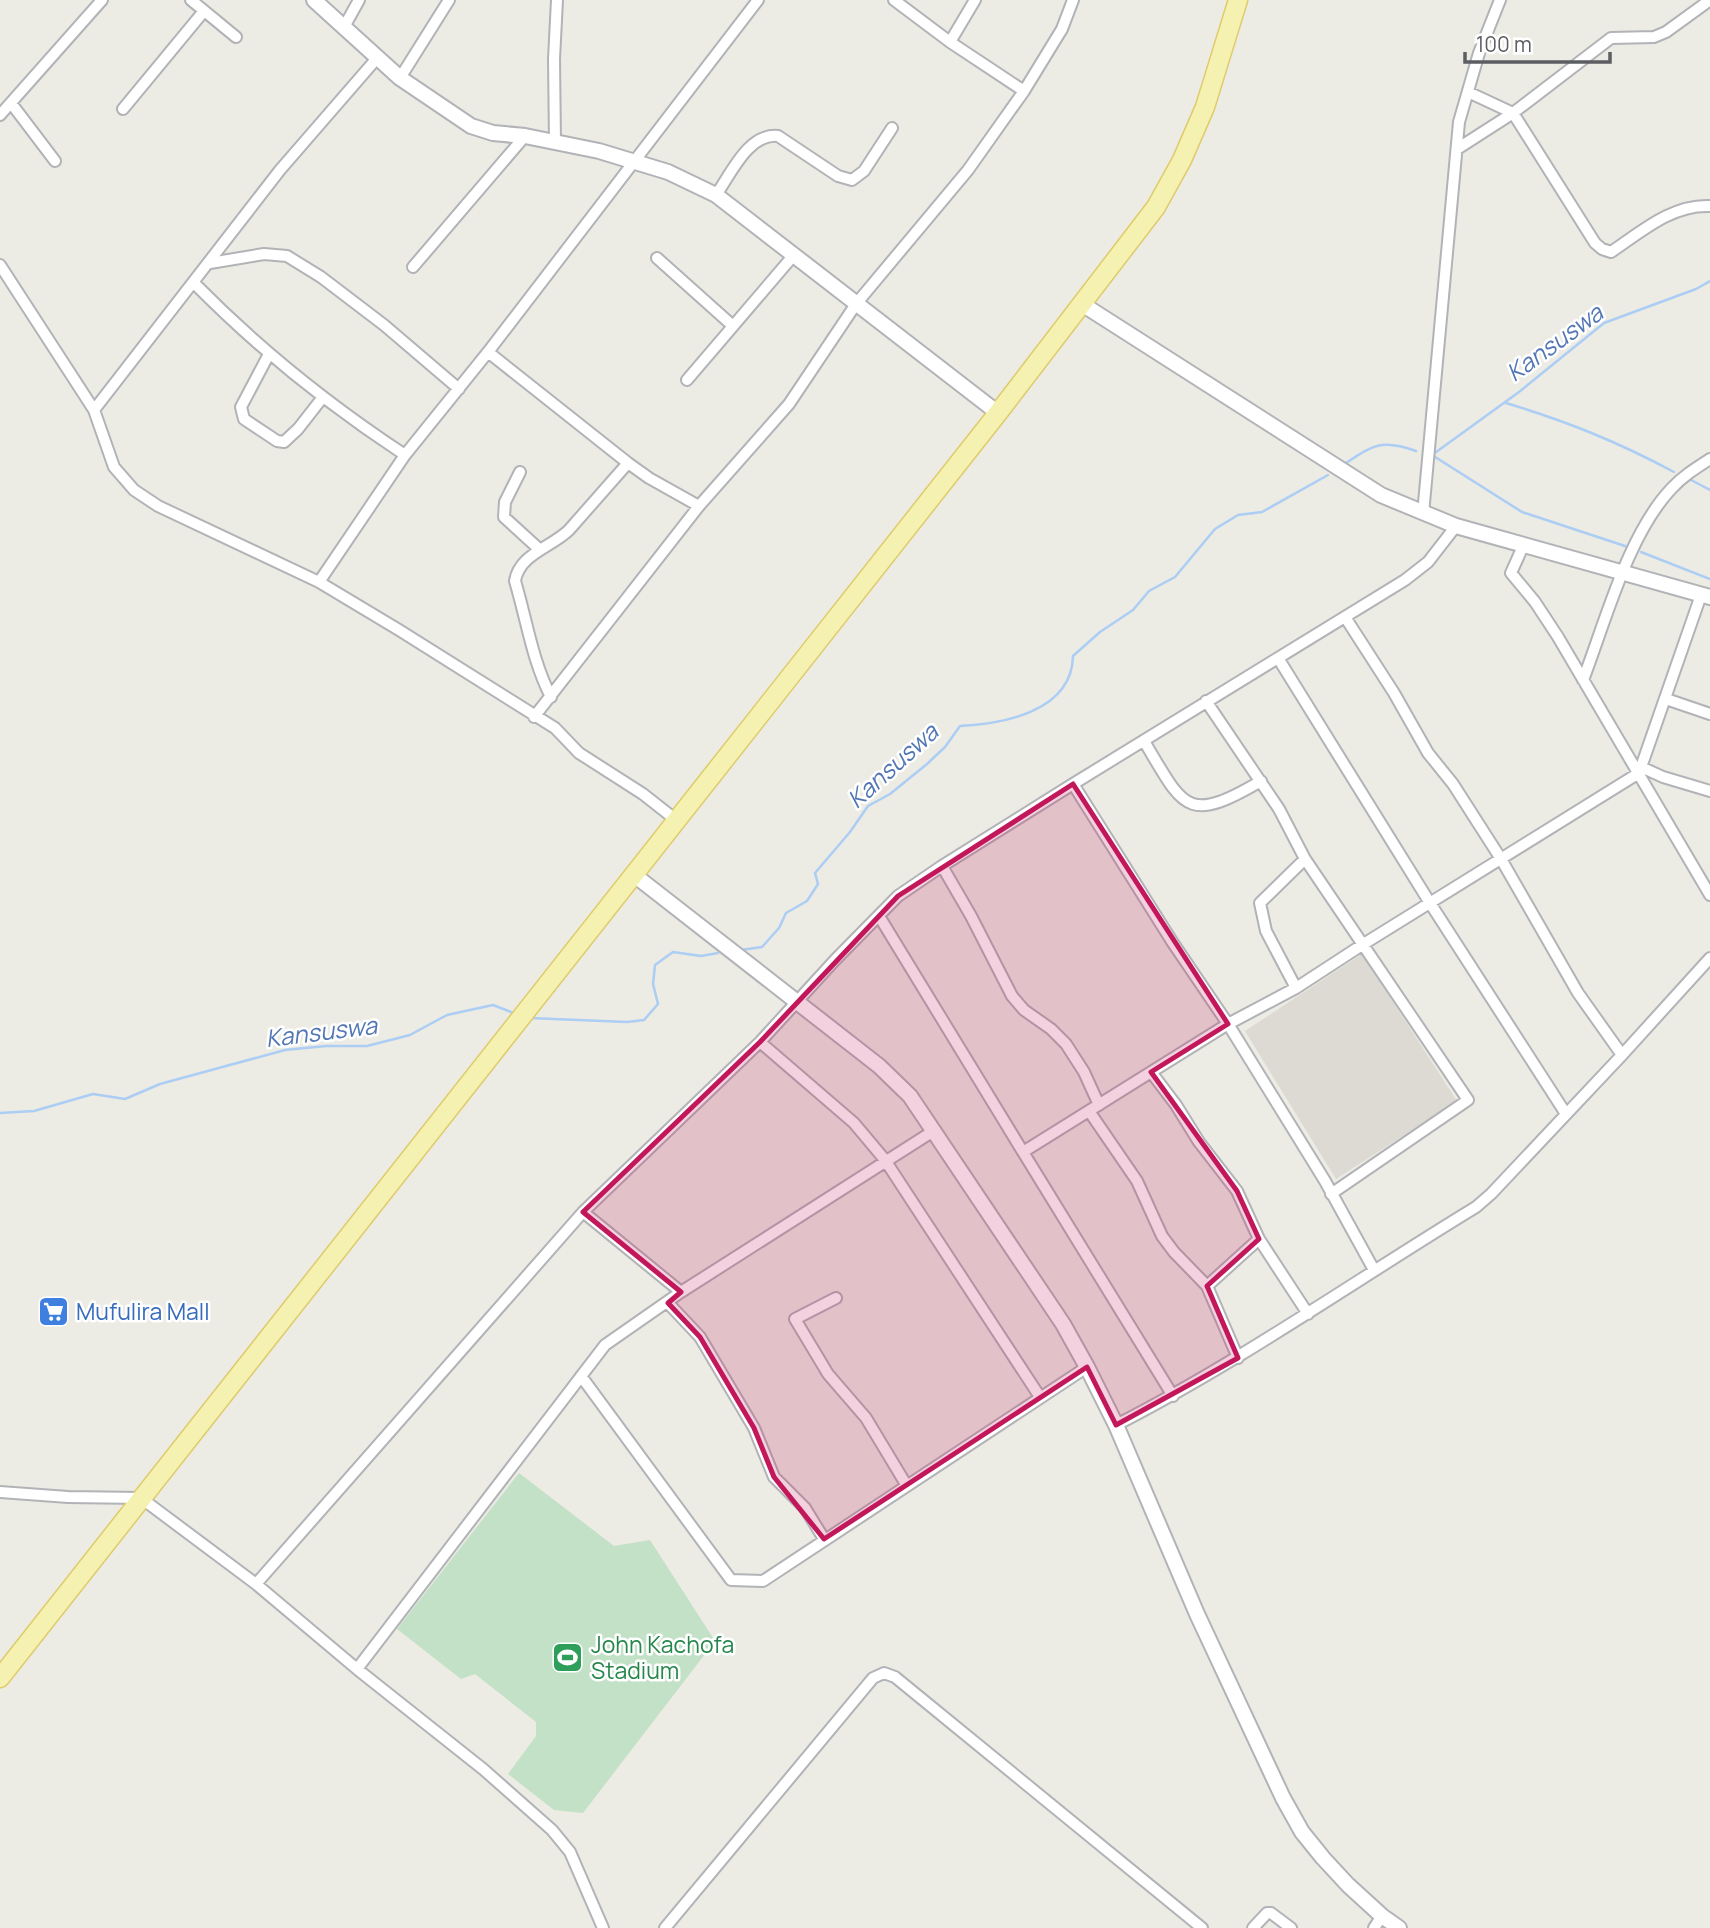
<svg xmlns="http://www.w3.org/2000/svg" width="1710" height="1928" font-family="Manrope,sans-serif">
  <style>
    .education { fill: #dcdad2 }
    .green { fill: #c3e1c6 }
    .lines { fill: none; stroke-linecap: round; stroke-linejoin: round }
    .stream { stroke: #accdf4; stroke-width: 2.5 }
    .minor-casing { stroke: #b1b3b7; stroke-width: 14 }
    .tertiary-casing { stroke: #b1b3b7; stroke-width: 18 }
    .primary-casing { stroke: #dfcb6a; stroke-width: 21 }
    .minor { stroke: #fff; stroke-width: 10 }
    .tertiary { stroke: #fff; stroke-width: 14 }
    .primary { stroke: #f5f1b0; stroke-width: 18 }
    .marked { fill: #c2185b; fill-opacity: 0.2; stroke: #c2185b; stroke-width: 5; stroke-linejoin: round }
    .labels { text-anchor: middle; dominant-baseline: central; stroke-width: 5; stroke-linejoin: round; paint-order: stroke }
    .shop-label { font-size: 23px; fill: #366cbe; stroke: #fff; text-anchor: start }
    .leisure-label { font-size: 23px; fill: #27864d; stroke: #fff; text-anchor: start }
    .water-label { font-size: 24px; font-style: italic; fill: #5277b4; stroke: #fff }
  </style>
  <rect width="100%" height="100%" fill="#ecebe4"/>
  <path class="education" d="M1362,954L1457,1101L1336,1179L1245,1031Z"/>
  <path class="green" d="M519,1473L614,1546L650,1540L715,1641L583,1813L554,1810L508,1774L536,1736V1722L475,1674L461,1679L397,1629Z"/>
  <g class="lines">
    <path class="stream" d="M1506,403C1568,422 1616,441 1674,472
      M1343,465C1372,446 1380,438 1416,451
      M1691,480L1710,490
      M1628,547L1522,512L1432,455L1519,392L1604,323L1696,289L1710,281
      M1641,552L1710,579
      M741,950L762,947L779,928L786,913L807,901L818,884L815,873L850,832L868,806L890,794L927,764L945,747L960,726C1004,724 1072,711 1073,656L1100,632L1133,610L1149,591L1175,577L1215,529L1238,515L1262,512L1328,475
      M530,1018L627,1022L644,1020L658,1004L653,984L655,965L673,952L701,956L718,953
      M0,1113L34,1111L93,1094L125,1099L160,1084L285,1050L326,1046H367L410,1035L447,1015L493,1005L516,1014"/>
    <defs>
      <path id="minor" d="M191,0L236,37
        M344,27L359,0
        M950,42L975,0
        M400,78L449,0
        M1024,91L1062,29L1073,0
        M1468,92L1513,113L1595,243L1602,249L1611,252C1641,232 1672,204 1710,206
        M11,103L55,161
        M123,109L204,11
        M0,115L102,0
        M555,143L554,59L557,0
        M1457,149L1513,113L1611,38L1654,37L1666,32L1710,0
        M716,195C731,174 748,133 778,136L838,176L852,180L864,171L892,128
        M657,258L733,326
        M210,263L264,254L287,256L321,277L384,325L459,389
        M0,265L94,410L114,467L134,490L158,506L319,582L399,630L555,728L579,753L643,794L676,820
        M413,267L525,136
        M194,283C258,348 329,405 405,455
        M488,352L628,463L649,478L699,506
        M269,354L241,407L244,419L277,441L284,442L298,429L323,397
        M687,380L793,256
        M94,410L280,170L378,57
        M520,472L505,502L504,517L539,549
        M1423,514L1459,122L1479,53L1500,0
        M1524,544L1511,573L1535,602L1558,637L1710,895
        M319,582L405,455L488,352L758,0
        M1345,617L1394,693L1428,753L1453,784L1501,859L1578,993L1622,1055
        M1278,658L1430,903L1566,1114
        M1583,680C1606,620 1628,535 1671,489C1683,476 1696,468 1710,459
        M551,697C532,660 527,621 515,581C519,554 552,547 569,530L628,463
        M1666,699L1710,714
        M1206,701L1279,809L1305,859L1468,1100L1331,1194
        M534,717L699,506L789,404L856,304L968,170L1024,91L950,42L894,0
        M1144,741C1184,808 1186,825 1261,781
        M1641,767L1663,777L1710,791
        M1073,784L1173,943L1228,1024L1325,1181L1374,1270
        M942,866L971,916L1012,996L1024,1010L1051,1029L1066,1044L1084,1072L1099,1105
        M879,916L1023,1152L1228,1024L1296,988L1362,945L1639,773L1701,595
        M1296,988L1266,931L1260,903L1305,859
        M760,1042L854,1123L885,1160L1040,1397
        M1151,1072L1176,1105L1199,1142L1237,1191L1259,1239L1308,1314
        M1089,1111L1137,1181L1162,1236L1174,1252L1207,1286L1238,1358
        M1023,1152L1173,1396
        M583,1212L681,1292
        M1207,1286L1259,1239
        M836,1298L795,1319L828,1374L866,1418L907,1486
        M668,1303L700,1337L754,1428L774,1477L805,1508L824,1539
        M581,1376L731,1580L763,1581L1087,1367
        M1116,1425C1241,1361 1356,1280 1476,1207L1491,1194L1622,1055L1710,958
        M0,1492L68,1497L141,1498L256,1584L357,1669L483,1769L552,1830L570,1852L603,1928
        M256,1584L583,1212L760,1042L835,960L898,896L942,866L1073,784L1405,580L1428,562L1456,526
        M357,1669L605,1345L681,1292L935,1130
        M665,1928L873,1678L884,1673L895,1677L1202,1928
        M1253,1928L1267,1913H1271L1291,1928
        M1374,1928L1382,1916"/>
      <path id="tertiary" d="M314,0L400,78L471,126L493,133L525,136L599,151L668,172L716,195L998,413
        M1082,304L1381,495L1456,526L1710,597
        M633,874L879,1066L910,1096L1063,1324L1087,1367L1116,1425L1197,1614L1283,1798L1302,1832L1323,1858L1348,1885L1382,1916L1399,1928"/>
      <path id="primary" d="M0,1678L998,413L1156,207L1182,160L1205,107L1238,0"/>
    </defs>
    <use href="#minor" class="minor-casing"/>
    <use href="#tertiary" class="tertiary-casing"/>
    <use href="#primary" class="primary-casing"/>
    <use href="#minor" class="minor"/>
    <use href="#tertiary" class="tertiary"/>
    <use href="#primary" class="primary"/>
  </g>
  <path class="marked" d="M1073,784L1228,1024L1151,1072L1237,1191L1259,1239L1207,1286L1238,1358L1116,1425L1087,1367L824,1539L774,1477L754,1428L700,1337L668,1303L681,1292L583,1212L760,1042L898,896Z"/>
  <defs>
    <symbol id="supermarket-square" viewBox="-11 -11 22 22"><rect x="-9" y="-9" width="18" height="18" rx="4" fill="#3f7fe0" stroke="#fff"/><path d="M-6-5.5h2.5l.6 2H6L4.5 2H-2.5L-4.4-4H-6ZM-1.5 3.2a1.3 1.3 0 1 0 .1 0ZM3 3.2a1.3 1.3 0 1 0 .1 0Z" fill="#fff"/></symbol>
    <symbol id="stadium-square" viewBox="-11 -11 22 22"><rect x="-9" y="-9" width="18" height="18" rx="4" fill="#2e9e5b" stroke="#fff"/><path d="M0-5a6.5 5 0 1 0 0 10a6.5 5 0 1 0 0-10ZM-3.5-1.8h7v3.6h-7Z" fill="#fff"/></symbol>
  </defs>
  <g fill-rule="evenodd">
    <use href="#supermarket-square" x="36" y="1294" width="35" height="35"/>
    <use href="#stadium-square" x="550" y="1640" width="35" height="35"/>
  </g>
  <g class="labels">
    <g class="shop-label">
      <text x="76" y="1311">Mufulira Mall</text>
    </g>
    <g class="leisure-label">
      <text x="591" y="1644">John Kachofa<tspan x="591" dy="26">Stadium</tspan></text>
    </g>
    <g class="water-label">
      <text transform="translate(1554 342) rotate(-36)">Kansuswa</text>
      <text transform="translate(892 765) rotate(-42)">Kansuswa</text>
      <text transform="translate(321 1031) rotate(-7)">Kansuswa</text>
    </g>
  </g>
  <path d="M1465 52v10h145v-10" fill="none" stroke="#5c5e62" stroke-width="3.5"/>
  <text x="1476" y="52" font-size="21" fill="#5c5e62" stroke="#ffffff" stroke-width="5" paint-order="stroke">100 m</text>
</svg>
